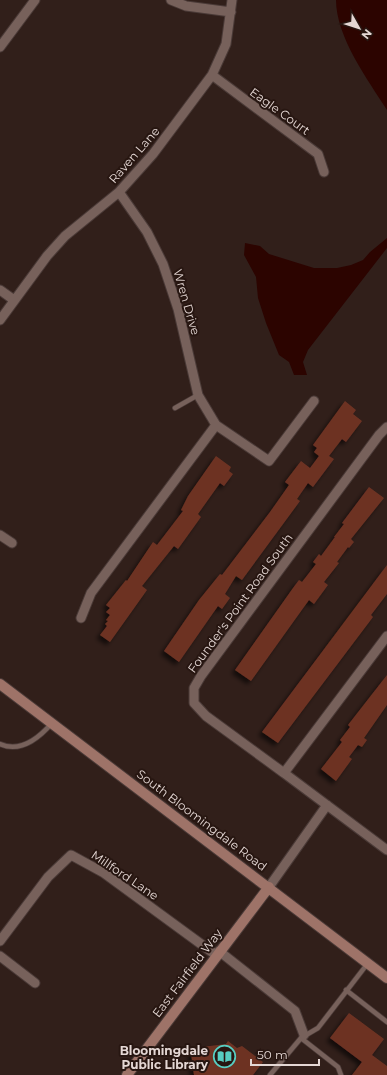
<svg xmlns="http://www.w3.org/2000/svg" width="387" height="1075" font-family="Montserrat,sans-serif">
  <style>
    .water { fill: #2c0400 }
    .building { fill: #6d3324; filter: url(#shadow) }
    .lines { fill: none; stroke-linecap: round; stroke-linejoin: round }
    .lane-casing { stroke: #4a3a37; stroke-width: 6 }
    .street-casing { stroke: #4a3a37; stroke-width: 11 }
    .secondary-casing { stroke: #4a3a37; stroke-width: 12 }
    .lane { stroke: #77615b; stroke-width: 4.5 }
    .street { stroke: #77615b; stroke-width: 9 }
    .secondary { stroke: #9e7368; stroke-width: 10 }
    .labels { text-anchor: middle; dominant-baseline: central; stroke-width: 4; stroke-linejoin: round; paint-order: stroke }
    .street-label { font-size: 12px; fill: #e4d7d4; stroke: #271611 }
    .poi-label { font-size: 12px; font-weight: bold; fill: #e4d7d4; stroke: #271611; text-anchor: end }
  </style>
  <defs>
    <filter id="shadow"><feDropShadow dx="-3.5" dy="3.5" stdDeviation="2" flood-color="#0009"/></filter>
  </defs>
  <rect width="100%" height="100%" fill="#311f1a"/>
  <path class="water" d="M336,0H387V110C368,80 336,37 336,0Z
    M387,238V248L308,350L303,362L307,375H294L289,362L279,355L266,323L258,298L256,277L244,255L245,243L260,246L269,254L314,268H337L351,265L363,260L370,252Z"/>
  <path class="building" d="M345,401L356,410L353,414L362,421L346,442L342,439L329,456L334,459L313,487L308,483L297,499L300,501L242,580L236,576L225,594L230,598L222,609L218,606L179,662L164,651L199,600L220,574L222,575L270,512L289,485L285,482L301,461L310,468L319,456L314,452L317,448L313,445Z
    M216,456L231,467L229,471L233,474L224,486L220,483L198,514L201,517L178,549L174,546L142,586L147,590L110,642L100,635L107,626L105,624L108,621L106,620L110,615L106,612L110,608L106,605L126,580L127,581L153,542L157,545L183,511L181,510L188,496Z
    M369,487L384,498L351,539L354,542L349,548L348,547L337,562L339,563L324,582L328,585L314,604L309,600L251,681L235,670L293,588L299,580L302,582L316,564L313,562L319,554L321,556L335,537H334L344,524L342,523Z
    M387,565V594L371,615L373,617L278,743L262,732Z
    M387,675V705L364,738L367,740L362,747L358,745L349,757L352,759L336,781L321,769L342,742L340,740L350,727L348,725Z
    M349,1013L384,1039L372,1055L387,1066V1075H352L362,1062L330,1038Z
    M228,1041L237,1048L242,1046L263,1062L253,1075H194L191,1053L194,1048L226,1044Z"/>
  <g class="lines">
    <defs>
      <path id="lane" d="M175,408L198,395
        M0,744C20,753 39,738 52,723
        M346,990L387,1022
        M301,1038L338,1067L341,1075
        M270,1075L301,1038L318,1028L368,963"/>
      <path id="street" d="M171,0L186,6L231,12
        M0,47L35,0
        M212,75L318,154L324,172
        M0,290L14,300
        M0,320L47,256L65,236L119,192L153,154L212,75L226,44L232,0
        M216,425L269,461L314,401
        M387,427L379,435L201,676L194,688V703L206,716L284,773L387,636
        M0,535L12,543
        M81,618L91,593L216,425L198,395L178,309L163,264L147,232L119,192
        M284,773L387,850
        M269,887L327,805
        M0,941L48,877L71,855L104,873L216,955
        M219,951L295,1011L304,1035
        M0,956L35,983"/>
      <path id="secondary" d="M0,684L387,978
        M127,1075L269,887"/>
    </defs>
    <use href="#lane" class="lane-casing"/>
    <use href="#street" class="street-casing"/>
    <use href="#secondary" class="secondary-casing"/>
    <use href="#lane" class="lane"/>
    <use href="#street" class="street"/>
    <use href="#secondary" class="secondary"/>
  </g>
  <defs>
    <symbol id="library-ring" viewBox="-11 -11 22 22"><circle r="9.5" fill="#271611" stroke="#57cec2" stroke-width="1.5"/><path d="M-6-4Q-3-5.5-.7-3.5V5Q-3 3-6 4ZM6-4Q3-5.5 .7-3.5V5Q3 3 6 4Z" fill="#57cec2"/></symbol>
  </defs>
  <g fill-rule="evenodd">
    <use href="#library-ring" x="212" y="1044" width="25" height="25"/>
  </g>
  <g class="labels">
    <g class="street-label">
      <text transform="translate(280 111) rotate(36)">Eagle Court</text>
      <text transform="translate(134 155) rotate(-49)">Raven Lane</text>
      <text transform="translate(187 302) rotate(74)">Wren Drive</text>
      <text transform="translate(240 603) rotate(-54)">Founder's Point Road South</text>
      <text transform="translate(202 820) rotate(37)">South Bloomingdale Road</text>
      <text transform="translate(125 875) rotate(34)">Millford Lane</text>
      <text transform="translate(187 973) rotate(-53)">East Fairfield Way</text>
    </g>
    <g class="poi-label">
      <text x="208" y="1050">Bloomingdale<tspan x="208" dy="14">Public Library</tspan></text>
    </g>
  </g>
  <g transform="translate(359 28) rotate(129)" stroke="#271611" stroke-width="3" paint-order="stroke">
  <path d="M0-3L7 15L0 10L-7 15Z" fill="#e4d7d4"/>
  <text y="-6" font-size="11" font-weight="bold" text-anchor="middle" fill="#e4d7d4">N</text>
  </g>
  <path d="M251 1059v6h68v-6" fill="none" stroke="#e4d7d4" stroke-width="2"/>
  <text x="257" y="1059" font-size="12" fill="#e4d7d4" stroke="#271611" stroke-width="3" paint-order="stroke">50 m</text>
</svg>
